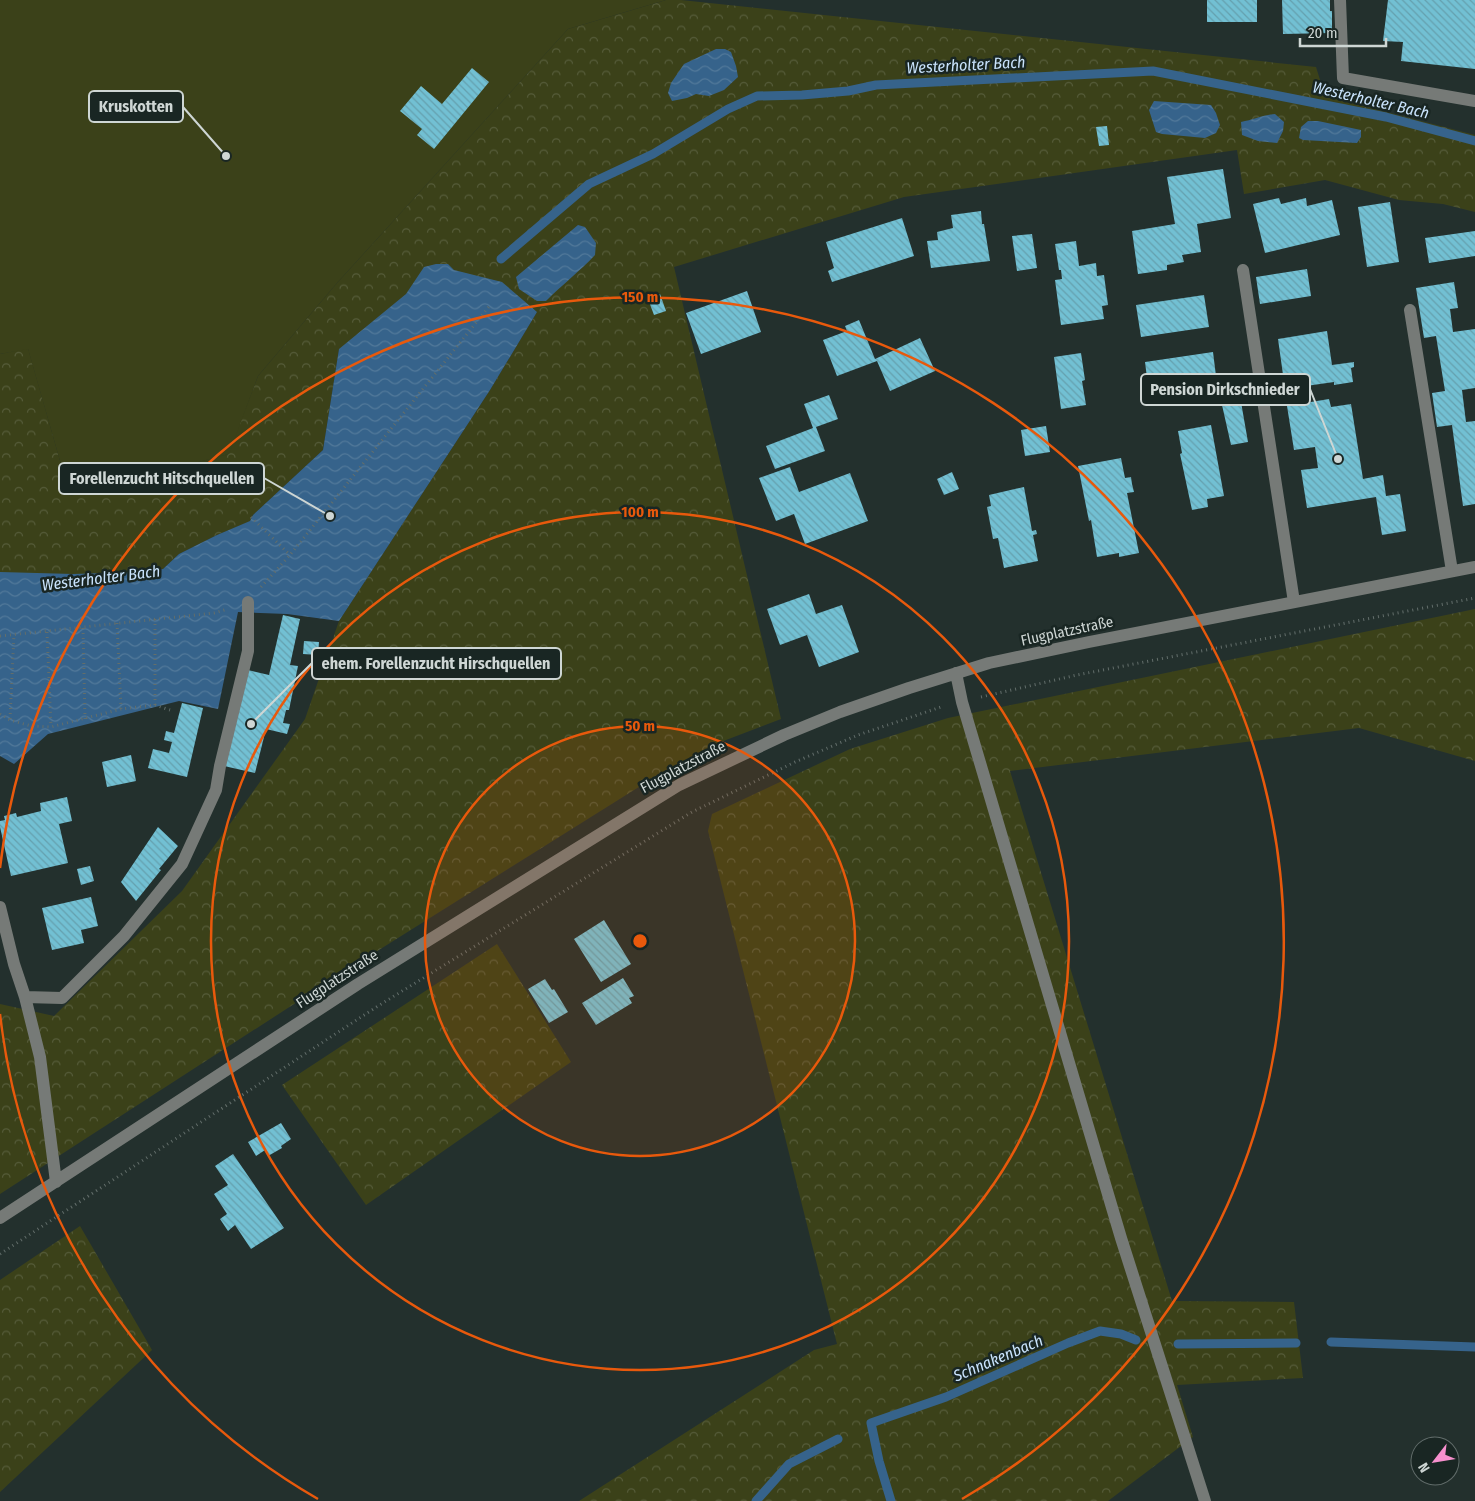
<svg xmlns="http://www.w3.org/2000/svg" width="1475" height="1501" font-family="'Fira Sans Condensed',sans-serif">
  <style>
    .forest { fill: url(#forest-crowns) }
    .pitch { fill: #3b4119 }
    .water { fill: url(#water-waves) }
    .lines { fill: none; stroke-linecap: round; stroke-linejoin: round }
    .stream { stroke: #36638b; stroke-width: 9 }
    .building { fill: url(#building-back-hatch) }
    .path { stroke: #636e6b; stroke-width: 3; stroke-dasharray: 1 4; stroke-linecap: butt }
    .minor { stroke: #767a77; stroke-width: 12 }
    .ring { fill: none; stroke: #e8590c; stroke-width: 2.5 }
    .labels { text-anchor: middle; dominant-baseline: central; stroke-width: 5; stroke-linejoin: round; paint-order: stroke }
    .street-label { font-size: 15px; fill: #ced6d4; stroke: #192623 }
    .water-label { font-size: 16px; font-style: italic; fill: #cae4fd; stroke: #192623 }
    .centre { fill: #e8590c; stroke: #192623; stroke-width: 2.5 }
    .ring-label { font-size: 15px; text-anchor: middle; font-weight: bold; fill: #e8590c; stroke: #192623; stroke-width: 5; stroke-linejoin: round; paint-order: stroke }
    .leader { fill: none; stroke: #ced6d4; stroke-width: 2 }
    .callout-dot { fill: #ced6d4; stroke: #192623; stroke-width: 2 }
    .callout { fill: #192623; stroke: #ced6d4; stroke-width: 2 }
    .callout-label { font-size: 16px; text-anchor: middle; font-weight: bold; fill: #ced6d4 }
  </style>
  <defs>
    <pattern id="forest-crowns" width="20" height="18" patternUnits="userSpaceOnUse" patternTransform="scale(1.25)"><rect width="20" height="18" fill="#3b4119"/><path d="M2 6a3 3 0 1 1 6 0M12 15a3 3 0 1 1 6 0" fill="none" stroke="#565c3a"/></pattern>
    <pattern id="water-waves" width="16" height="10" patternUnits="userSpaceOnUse" patternTransform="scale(1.25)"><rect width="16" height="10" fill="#36638b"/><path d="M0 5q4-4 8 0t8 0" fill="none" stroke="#52799a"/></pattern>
    <pattern id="building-back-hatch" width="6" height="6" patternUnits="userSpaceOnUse" patternTransform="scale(1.25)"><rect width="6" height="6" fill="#72c0d3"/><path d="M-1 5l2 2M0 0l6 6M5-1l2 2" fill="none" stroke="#65a0ae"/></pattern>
  </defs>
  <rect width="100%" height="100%" fill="#23302d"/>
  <path class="forest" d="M666,0H681L1316,67L1325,96L1475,135V212L1443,204L1399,200L1325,180L1244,194L1237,150L904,197L674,267L781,719L726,740L666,770L339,975L0,1194V1004L54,1016L182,891L305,719L339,621L490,390L537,312L339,349L323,450L251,517V521L217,535L179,554L163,569L140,572L0,584V354L28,348L70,496L228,454L258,376L337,283L568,29Z
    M1475,609V761L1359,728L1010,771L1172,1301L1294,1302L1303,1378L1177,1385L1193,1437L1108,1501H579L814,1350L837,1344L708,831L712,814L850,749L948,718Z
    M497,944L571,1062L366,1205L282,1085Z
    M80,1226L152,1350L0,1492V1280Z"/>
  <path class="pitch" d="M0,0H666L568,29L337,283L258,376L229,454L70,496L28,349L0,354Z"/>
  <path class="water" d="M716,49H725L731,52L736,66L738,77L724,90L709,96L696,94L687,98L672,101L668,93L671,83L684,64Z
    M1154,101L1211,105L1216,113L1220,125L1216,133L1205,138L1162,134L1156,132L1149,110Z
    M1275,114L1284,122L1283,131L1277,143L1258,141L1242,135L1241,122C1253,120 1263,115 1275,114Z
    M1308,121H1318L1361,130V137L1357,143L1303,140L1299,138L1301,127Z
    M578,225L585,227L596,243L595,255C580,271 562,285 546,301H537L519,289L516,277Z
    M436,264H448L454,270L502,282L537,312L490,390L339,621L287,614L238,612L218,709L179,701L48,734L14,764L0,756V572L73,574L139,572L163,569L179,554L217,535L250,521L253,515L323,450L339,349L406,294L424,267Z"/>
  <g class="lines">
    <path class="stream" d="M501,259L589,184L653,154L728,109L757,96L802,95L848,91L876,85L1153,71L1386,117L1475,141
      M1331,1342L1475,1347
      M1178,1344L1296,1343
      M756,1501L789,1464L838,1439
      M891,1501L879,1461L871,1423L946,1397L1068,1343L1100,1331L1121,1334L1136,1340"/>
  </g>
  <path class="building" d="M1207,0H1257V22H1207Z
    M1282,0H1330V11H1332V33L1283,34Z
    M1388,0H1475V69L1401,61L1403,42L1383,41Z
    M472,68L489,82L434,149L417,135L422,129L400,111L421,86L442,104Z
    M1107,126L1109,145L1099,146L1096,127Z
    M1223,169L1231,218L1197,224L1201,252L1182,255L1184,262L1167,265V270L1138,274L1132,231L1175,224L1167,177Z
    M1279,198L1281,204L1306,198L1307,206L1332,200L1340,235L1265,253L1253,204Z
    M1390,202L1399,262L1367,267L1358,207Z
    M981,211L982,224H984L990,261L931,268L927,241L938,240L937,232L953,228L951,215Z
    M902,218L914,256L832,282L828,271L834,268L826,242Z
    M1475,231V256L1429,263L1425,238Z
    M1032,234L1037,268L1017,271L1012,236Z
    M1076,241L1079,266L1096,263L1097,276L1104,275L1108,305L1102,306L1104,319L1061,325L1055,280L1062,279L1061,270H1059L1055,244Z
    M1307,269L1311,296L1260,304L1256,277Z
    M1454,282L1458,308L1450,309L1453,332L1475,329V388L1462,390L1466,422L1475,421V504L1463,506L1452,425L1437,427L1432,393L1445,391L1436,336L1424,338L1416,288Z
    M747,291L761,332L701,354L686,313Z
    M660,294L666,311L654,315L648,299Z
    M1204,295L1209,327L1141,337L1136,305Z
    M859,320L875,359L920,338L935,371L890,391L877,361L837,376L823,340L847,331L845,326Z
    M1327,331L1332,365L1354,362V367L1351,368L1353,382L1334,385V382L1285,389L1278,339Z
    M1213,352L1217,384L1149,394L1145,362Z
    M1081,353L1085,380L1082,381L1086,405L1061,409L1054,357Z
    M829,395L838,419L816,427L825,451L775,469L766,446L813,428L804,404Z
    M1329,399L1331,407L1351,404L1363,479L1383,475L1386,496L1400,494L1406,531L1382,535L1376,497L1307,508L1301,470L1318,468L1315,447L1294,450L1287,406Z
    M1241,402L1248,442L1231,445L1222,405Z
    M1211,425L1224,496L1207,499L1208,507L1192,510L1180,454L1182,453L1178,431Z
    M1046,426L1050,452L1025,456L1021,430Z
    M1121,458L1125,478L1131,477L1132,484L1134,492L1127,493L1139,553L1119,557V553L1097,557L1091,520L1089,521L1078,466Z
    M790,467L799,492L850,473L868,521L805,544L794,514L776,521L759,478Z
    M952,472L959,489L944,495L937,479Z
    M1024,487L1032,531L1036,530L1037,534L1033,535L1038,561L1004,568L998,538L993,539L987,507L991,506L989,495Z
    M809,594L816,614L842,605L859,652L819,667L807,635L780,645L767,609Z
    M283,615L300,619L290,665L298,666L289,710H286L283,723L290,724L287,734L266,729L255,773L224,766L248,670L269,675Z
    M304,641L319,642L318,655L303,654Z
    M182,703L203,708L187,777L148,768L153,749L169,753L172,742L164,740L166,731L174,733Z
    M131,755L136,781L107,787L102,762Z
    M67,797L72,821L59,824L68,863L11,876L0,827V821L5,820L4,816L16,813L17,817L41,811L40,803Z
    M158,827L178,846L159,869L161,870L136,901L121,882Z
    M90,866L94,881L81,885L77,869Z
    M91,897L98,926L81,930L84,943L52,950L42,908Z
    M604,920L631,964L601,982L574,939Z
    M623,978L634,996L629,998L632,1003L596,1025L582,1003Z
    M545,979L552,990L554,989L568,1012L549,1023L528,989Z
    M281,1123L291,1139L281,1146L282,1148L268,1156L265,1150L256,1156L248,1142Z
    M233,1154L284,1228L251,1249L235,1225L228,1231L220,1219L227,1214L214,1194L228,1185L215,1166Z"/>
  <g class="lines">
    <path class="path" d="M251,517L290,555
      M261,587L290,555L491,304
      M117,623L121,709
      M83,628L85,719
      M47,632L51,727
      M0,636L214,613L228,609
      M981,697L1077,675L1475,598
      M155,705V619
      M0,714L10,720L31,726L51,727L121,709L155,705L170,710
      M10,719L14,634
      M0,1254L378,1006L692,812L795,762L858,735L941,707"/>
    <path class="minor" d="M1340,0L1343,78L1475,101
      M1243,270L1294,602
      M1410,310L1452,571
      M956,673L962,702L1121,1238L1205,1501
      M0,907L14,964L25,997L40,1057L56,1182
      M25,997L62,998L124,936L182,864L216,790L220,766L248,651V602
      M0,1218L358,984L679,785L784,735L840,712L909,688L989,663L1089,642L1475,567"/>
  </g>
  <circle cx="640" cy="941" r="215" fill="#e8590c" fill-opacity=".12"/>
  <g class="ring">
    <circle cx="640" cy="941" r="215"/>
    <circle cx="640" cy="941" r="429"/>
    <path d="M318 1499A644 644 0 0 1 0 1014M0 868A644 644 0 1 1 962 1499"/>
  </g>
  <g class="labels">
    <g class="street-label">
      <text transform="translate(1067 631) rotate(-12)">Flugplatzstraße</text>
      <text transform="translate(683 767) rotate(-28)">Flugplatzstraße</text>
      <text transform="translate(337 979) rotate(-33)">Flugplatzstraße</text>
    </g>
    <g class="water-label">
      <text transform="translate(966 65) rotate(-3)">Westerholter Bach</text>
      <text transform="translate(1371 100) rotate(13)">Westerholter Bach</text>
      <text transform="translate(101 578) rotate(-7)">Westerholter Bach</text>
      <text transform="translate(998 1358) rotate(-23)">Schnakenbach</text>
    </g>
  </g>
  <circle cx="640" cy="941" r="8" class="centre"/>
  <g class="ring-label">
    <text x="640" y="302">150 m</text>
    <text x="640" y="517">100 m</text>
    <text x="640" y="731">50 m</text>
  </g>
  <path class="leader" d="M226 156L183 107M1338 459L1310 389M330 516L264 478M251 724L312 663"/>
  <g class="callout-dot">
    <circle cx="226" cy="156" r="5"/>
    <circle cx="1338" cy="459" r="5"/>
    <circle cx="330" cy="516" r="5"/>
    <circle cx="251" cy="724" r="5"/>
  </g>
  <g class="callout">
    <rect x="89" y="91" width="94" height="31" rx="5"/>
    <rect x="1141" y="374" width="169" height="31" rx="5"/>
    <rect x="59" y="463" width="205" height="31" rx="5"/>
    <rect x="312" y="648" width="249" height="31" rx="5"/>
  </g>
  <g class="callout-label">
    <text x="136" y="112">Kruskotten</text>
    <text x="1225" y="395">Pension Dirkschnieder</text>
    <text x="162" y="484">Forellenzucht Hitschquellen</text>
    <text x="436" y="669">ehem. Forellenzucht Hirschquellen</text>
  </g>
  <g transform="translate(1435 1461) rotate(239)"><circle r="24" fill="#192623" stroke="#616c6a"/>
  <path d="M0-4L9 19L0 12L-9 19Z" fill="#f790ce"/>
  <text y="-8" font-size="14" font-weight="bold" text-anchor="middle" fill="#ced6d4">N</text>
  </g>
  <path d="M1300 38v8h86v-8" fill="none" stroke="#ced6d4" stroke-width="2.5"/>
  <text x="1308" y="38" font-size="15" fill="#ced6d4" stroke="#192623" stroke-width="4" paint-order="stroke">20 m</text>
</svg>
